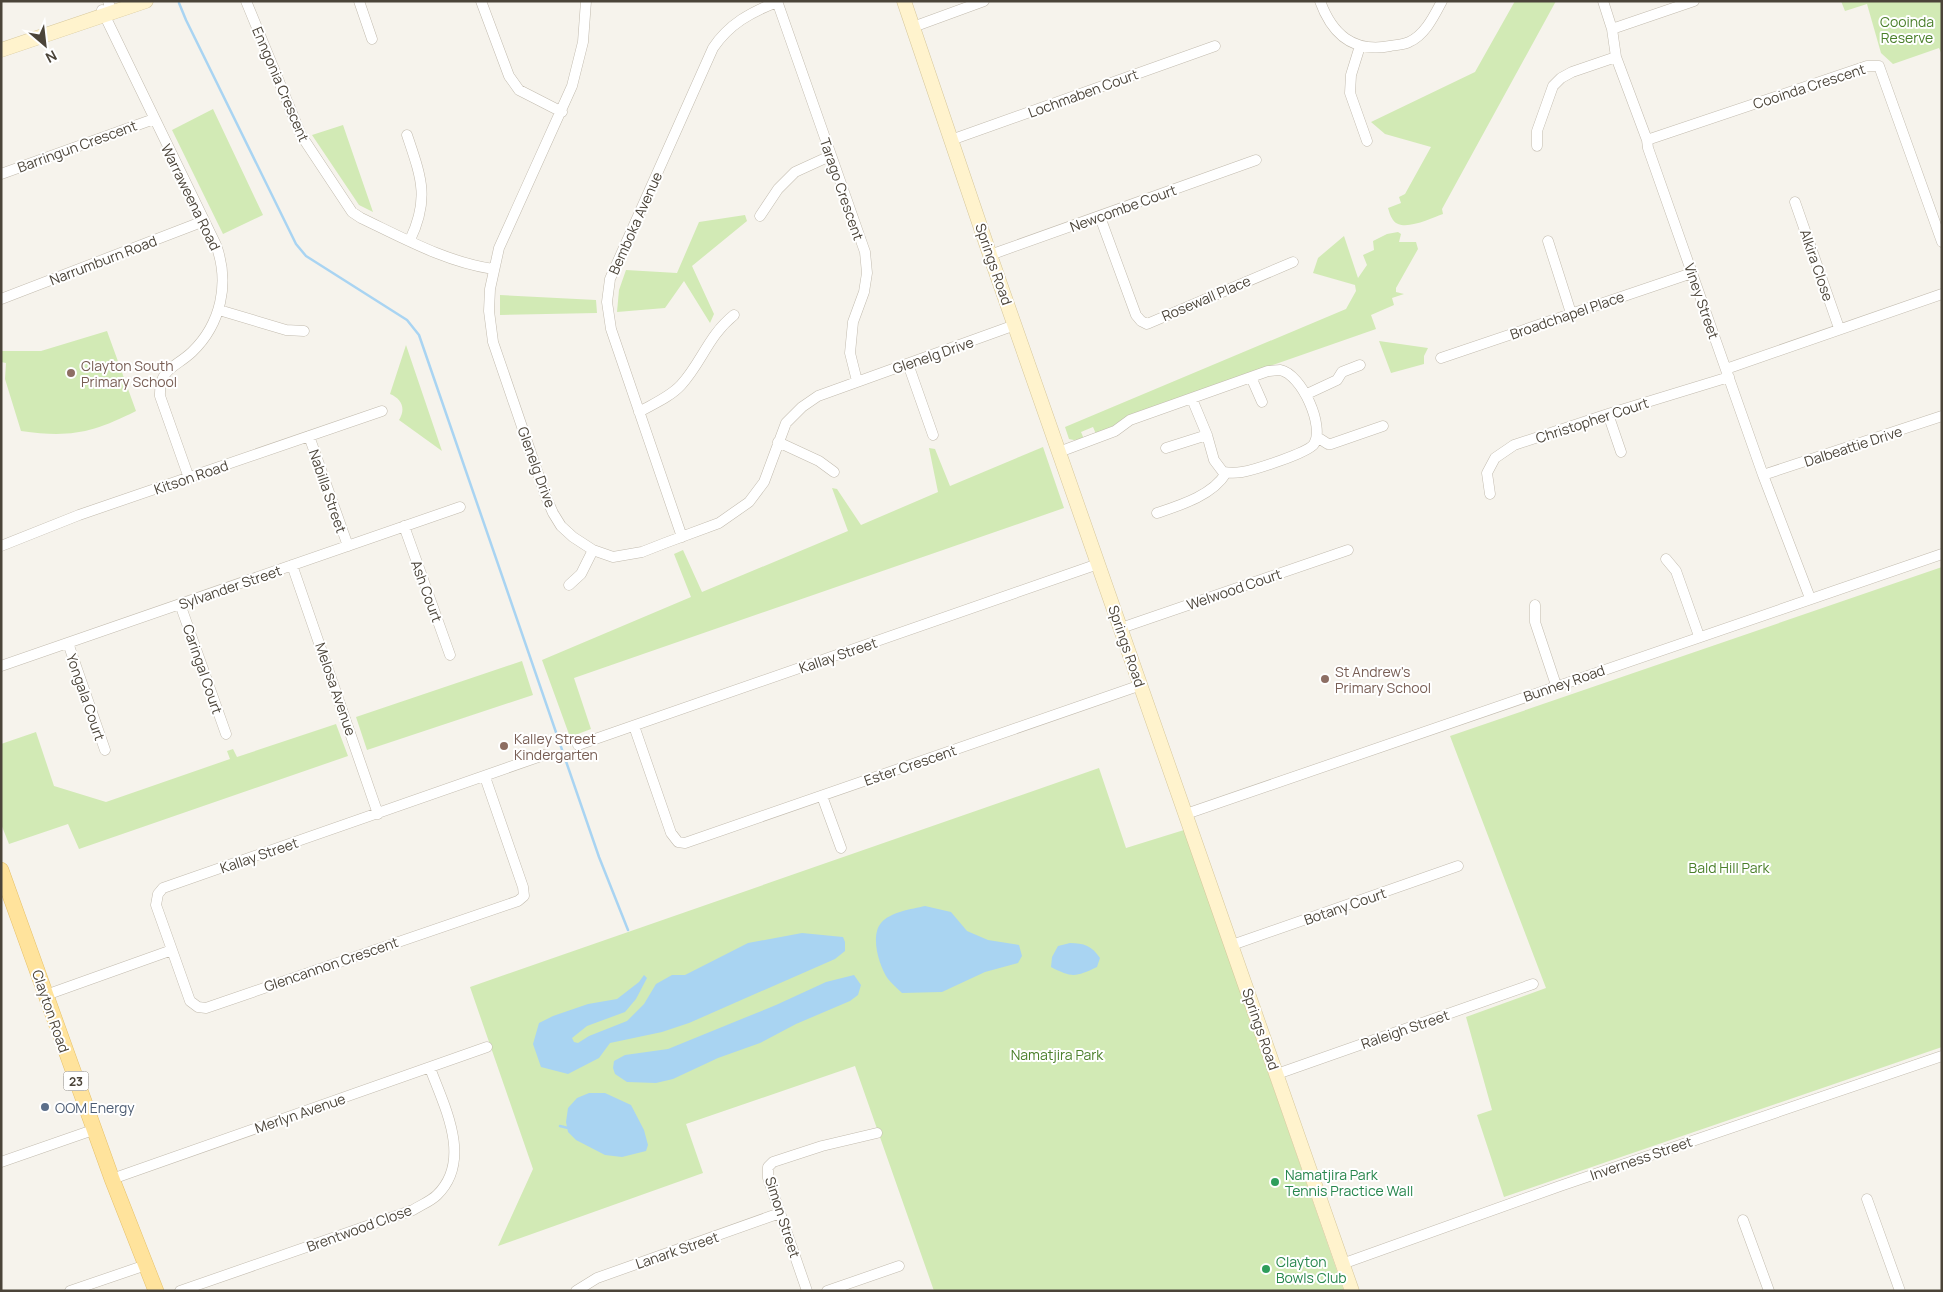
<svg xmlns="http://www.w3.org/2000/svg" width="1943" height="1292" font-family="Manrope,sans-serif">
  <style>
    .green { fill: #d2eab5 }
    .water { fill: #a9d4f2 }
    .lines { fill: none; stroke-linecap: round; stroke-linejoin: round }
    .stream { stroke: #a9d4f2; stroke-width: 2.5 }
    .street-casing { stroke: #c2bbae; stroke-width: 11 }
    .secondary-casing { stroke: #d6c79b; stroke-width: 15 }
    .primary-casing { stroke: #e6c16a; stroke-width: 16 }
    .street { stroke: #fff; stroke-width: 10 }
    .secondary { stroke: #fff3cd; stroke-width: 14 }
    .primary { stroke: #ffe39c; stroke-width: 15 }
    .education-dot { fill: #8d6e63; stroke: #fff; stroke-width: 2 }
    .service-dot { fill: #5c6f8a; stroke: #fff; stroke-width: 2 }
    .leisure-dot { fill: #2e9e5b; stroke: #fff; stroke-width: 2 }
    .labels { text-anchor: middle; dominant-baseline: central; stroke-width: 4; stroke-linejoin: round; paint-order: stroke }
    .shield { fill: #fff; stroke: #817c74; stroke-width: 1 }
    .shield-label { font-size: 12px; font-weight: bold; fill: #4b4439 }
    .park-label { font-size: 14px; fill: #4a7f2a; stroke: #fff }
    .street-label { font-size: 14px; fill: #4b4439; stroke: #fff }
    .education-label { font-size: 14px; fill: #785e54; stroke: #fff; text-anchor: start }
    .service-label { font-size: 14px; fill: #4e5e75; stroke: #fff; text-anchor: start }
    .leisure-label { font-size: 14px; fill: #27864d; stroke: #fff; text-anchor: start }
  </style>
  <rect width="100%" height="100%" fill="#f6f3ec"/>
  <path class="green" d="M1515,1H1556L1442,209L1443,214C1431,218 1402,233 1393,220C1390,216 1389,211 1388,208L1401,203L1399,197L1405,194L1431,147L1385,134L1371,122L1475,72Z
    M1841,1H1942V55L1939,48L1893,64L1881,53L1867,4L1845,11Z
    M213,109L263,215L223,234L172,130Z
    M343,125L373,212L359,205L312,135Z
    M745,215L747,221L692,266L714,314L710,323L684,281L665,308L617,312L619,290L626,270L677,273L699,222Z
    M1398,232L1401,234L1399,242H1416L1418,249L1396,288V292L1404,294L1392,298L1394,305L1371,315L1376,329L1129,415L1117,425L1096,434L1093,427L1081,432L1084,439L1074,440L1069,439L1065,427L1346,309L1356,291L1355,285L1313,273L1318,258L1344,236L1358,278L1367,265L1363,255L1374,250L1373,241L1387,234Z
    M500,295L596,300L597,313L500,315Z
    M107,331L136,411C92,433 70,438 21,431L5,379L6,363L1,362V351H41Z
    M1379,341L1428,348L1424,356V364L1391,373Z
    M406,345L442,451L399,420C406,409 402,399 390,394Z
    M1043,447L1064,508L574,678L591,729L570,737L542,660L691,597L674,554L683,550L702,592L848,531L832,488L837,489L861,525L938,492L929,448L935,449L950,486Z
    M1942,567V1047L1504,1197L1477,1115L1492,1110L1466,1017L1546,988L1450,736Z
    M522,661L533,695L367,750L356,717Z
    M336,724L348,756L79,849L68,824L9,844L1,824V744L36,732L54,786L106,802L230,759L227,751L233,749L237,757Z
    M1099,768L1126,848L1184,830L1344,1291H934L855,1066L686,1124L703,1173L498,1246L533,1169L470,987Z"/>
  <path class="water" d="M925,906L951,912L967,931L988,940L1019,945L1022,956L1018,963L985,972L942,992L902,993C897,988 892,984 888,979C879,966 870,936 881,923C890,912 912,909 925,906Z
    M802,933L843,937L845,942V951L835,959L689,1023L662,1032L610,1043L599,1058L568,1074L541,1067L533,1044L539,1023L553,1016L588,1004L617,999L639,982L644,975L647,978L636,999L625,1012L587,1026L572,1038L574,1042L578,1043L589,1036L627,1021L644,1004L656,984L672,975H685L748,943Z
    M1070,943C1084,943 1092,946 1100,958L1097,967C1076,977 1072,978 1051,967L1052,957L1058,946Z
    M854,975L861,985L858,995L850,1001L796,1024L760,1043L718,1058L673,1079L656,1083L627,1082L615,1074L613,1068L614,1061L625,1055L668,1049L776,1005L826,982Z
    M589,1093H605L631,1105L644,1130L648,1145L646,1151L622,1157L605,1155L576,1140L568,1132L566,1122L568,1108L577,1098Z"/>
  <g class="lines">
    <path class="stream" d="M179,3L186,20L296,244L306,256L407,320L419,335L599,857L628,930
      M560,1126L568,1128"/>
    <defs>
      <path id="street" d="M108,1L112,13
        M246,1L301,135L352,212L361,218C403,238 446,262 493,269
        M359,1L372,39
        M481,1L509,76L519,90L562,112
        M586,1L583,42L572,86L499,248L490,289L489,311L493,342L546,497L553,513L561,526L573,537L593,550L613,557L642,552L665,543L719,523L749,502L764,482L786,423L802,407L818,396L1015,325
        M777,1L865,252L867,273L864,292L853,322L850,353L857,381
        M1320,1C1332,34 1353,53 1390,46C1395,45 1403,45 1409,42C1425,35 1434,16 1442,1
        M1603,1L1612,29L1616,57L1647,140L1648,148L1763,475L1810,598
        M102,10L216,245C230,283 221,324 192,352C175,368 159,368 160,396L189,478
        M913,27L984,1
        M1612,29L1694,1
        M1360,46L1351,75L1350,93L1367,141
        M407,135C421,177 430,198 410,240
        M951,140L1215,46
        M1647,140L1867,66H1879L1942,242
        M1537,146V131L1553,86L1561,78L1572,72L1616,57
        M1,174L154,119
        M1795,202L1839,328
        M760,216L778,189L795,172L830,156
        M1100,217L1136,315L1141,321L1147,324L1293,262
        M1548,241L1571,313
        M990,255L1256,160
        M1,299L204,221
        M219,310L286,330L304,331
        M1441,358L1692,273
        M908,364L933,435
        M1726,369L1942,294
        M1251,377L1262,402
        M1307,394L1337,380L1342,372L1360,365
        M639,412C653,404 670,397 681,385C702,362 708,336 734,315
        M1608,414L1621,452
        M309,436L348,546
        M1317,437L1328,444H1331L1383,426
        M778,442L819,461L834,472
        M1166,448L1207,435
        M1059,452L1115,431L1130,420L1268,371C1272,371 1276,370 1280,370C1302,374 1325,427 1314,444C1308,453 1254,470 1242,472C1236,473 1230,473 1223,472L1214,460L1207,435L1192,399
        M1763,475L1942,416
        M1490,494L1487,473L1495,458L1514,445L1608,414L1729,377
        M1157,513C1181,505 1213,495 1226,473
        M404,526L450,655
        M682,537L611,329L607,302L610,279L713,48C729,24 751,12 777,2
        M1,546L79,515L382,411
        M1666,559L1676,571L1699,636
        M292,565L378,814
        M569,585L581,574L593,550
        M180,604L226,734
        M1535,605V622L1556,685
        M1121,628L1348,550
        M68,643L105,750
        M1,666L460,507
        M634,726L671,833L678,842L685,843L1141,685
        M578,745L1098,564
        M822,796L841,848
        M1186,814L1942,554
        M1232,945L1458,866
        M172,950L190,1001L198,1007L206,1008L518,901L524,896L523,887L485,777
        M46,995L172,950L156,905L158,894L163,888L544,755
        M1277,1074L1533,984
        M1,1162L93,1130
        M112,1179L487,1047
        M1867,1199L1900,1291
        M1743,1220L1769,1291
        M1342,1264L1560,1186L1942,1056
        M70,1291L146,1265
        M180,1291L413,1210C421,1205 431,1201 437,1195C473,1160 444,1106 430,1068
        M576,1291L597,1278L780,1213
        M807,1291L768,1178V1167L773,1162L822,1146L877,1133
        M827,1291L899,1266"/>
      <path id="secondary" d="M904,1L990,255L1352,1291
        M1,50L146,1"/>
      <path id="primary" d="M1,870L112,1179L156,1291"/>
    </defs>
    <use href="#street" class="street-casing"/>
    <use href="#secondary" class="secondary-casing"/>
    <use href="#primary" class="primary-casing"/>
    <use href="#street" class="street"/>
    <use href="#secondary" class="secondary"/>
    <use href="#primary" class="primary"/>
  </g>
  <g class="education-dot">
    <circle cx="71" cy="373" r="5"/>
    <circle cx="1325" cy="679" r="5"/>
    <circle cx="504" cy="746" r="5"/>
  </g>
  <circle class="service-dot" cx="45" cy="1107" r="5"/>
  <g class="leisure-dot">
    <circle cx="1275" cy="1182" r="5"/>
    <circle cx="1266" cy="1269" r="5"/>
  </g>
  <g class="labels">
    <rect class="shield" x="63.5" y="1071.5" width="25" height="19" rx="4"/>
    <g class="shield-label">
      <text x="76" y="1081">23</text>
    </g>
    <g class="park-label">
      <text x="1907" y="21">Cooinda<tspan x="1907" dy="16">Reserve</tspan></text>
      <text x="1729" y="867">Bald Hill Park</text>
      <text x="1057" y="1054">Namatjira Park</text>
    </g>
    <g class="street-label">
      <text transform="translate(281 84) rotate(67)">Enngonia Crescent</text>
      <text transform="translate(1809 86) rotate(-18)">Cooinda Crescent</text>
      <text transform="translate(1083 93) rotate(-20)">Lochmaben Court</text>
      <text transform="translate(77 146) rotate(-20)">Barringun Crescent</text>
      <text transform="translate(842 189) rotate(71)">Tarago Crescent</text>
      <text transform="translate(191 197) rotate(64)">Warraweena Road</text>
      <text transform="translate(1123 208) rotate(-20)">Newcombe Court</text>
      <text transform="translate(635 223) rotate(-66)">Bemboka Avenue</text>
      <text transform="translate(103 260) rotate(-21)">Narrumburn Road</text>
      <text transform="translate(994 264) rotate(71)">Springs Road</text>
      <text transform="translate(1817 265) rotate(71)">Alkira Close</text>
      <text transform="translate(1206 298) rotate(-23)">Rosewall Place</text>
      <text transform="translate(1702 301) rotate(71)">Viney Street</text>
      <text transform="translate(1567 315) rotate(-19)">Broadchapel Place</text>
      <text transform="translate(933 355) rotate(-19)">Glenelg Drive</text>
      <text transform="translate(1592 420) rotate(-18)">Christopher Court</text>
      <text transform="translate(1853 446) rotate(-18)">Dalbeattie Drive</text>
      <text transform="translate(537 467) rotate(70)">Glenelg Drive</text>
      <text transform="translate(191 477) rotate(-19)">Kitson Road</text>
      <text transform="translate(328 491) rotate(71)">Nabilla Street</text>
      <text transform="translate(230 587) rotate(-19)">Sylvander Street</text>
      <text transform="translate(1234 589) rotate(-19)">Welwood Court</text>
      <text transform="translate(427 591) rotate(70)">Ash Court</text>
      <text transform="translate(1127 646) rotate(71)">Springs Road</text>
      <text transform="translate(838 655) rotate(-19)">Kallay Street</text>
      <text transform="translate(203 669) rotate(71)">Caringal Court</text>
      <text transform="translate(1564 683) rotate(-19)">Bunney Road</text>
      <text transform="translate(336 689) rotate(71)">Melosa Avenue</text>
      <text transform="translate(86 697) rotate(71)">Yongala Court</text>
      <text transform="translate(910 765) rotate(-19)">Ester Crescent</text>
      <text transform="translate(259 855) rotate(-19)">Kallay Street</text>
      <text transform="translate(1345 906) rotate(-19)">Botany Court</text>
      <text transform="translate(331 964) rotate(-19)">Glencannon Crescent</text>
      <text transform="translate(51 1011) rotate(71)">Clayton Road</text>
      <text transform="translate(1261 1029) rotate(71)">Springs Road</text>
      <text transform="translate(1405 1029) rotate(-19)">Raleigh Street</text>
      <text transform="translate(300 1113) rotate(-19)">Merlyn Avenue</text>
      <text transform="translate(1641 1158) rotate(-19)">Inverness Street</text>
      <text transform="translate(783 1217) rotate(72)">Simon Street</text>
      <text transform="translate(359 1228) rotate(-20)">Brentwood Close</text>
      <text transform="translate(677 1250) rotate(-19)">Lanark Street</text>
    </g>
    <g class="education-label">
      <text x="81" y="365">Clayton South<tspan x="81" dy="16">Primary School</tspan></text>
      <text x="1335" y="671">St Andrew's<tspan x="1335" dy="16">Primary School</tspan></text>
      <text x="514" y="738">Kalley Street<tspan x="514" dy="16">Kindergarten</tspan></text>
    </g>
    <g class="service-label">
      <text x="55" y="1107">OOM Energy</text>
    </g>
    <g class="leisure-label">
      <text x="1285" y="1174">Namatjira Park<tspan x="1285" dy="16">Tennis Practice Wall</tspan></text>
      <text x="1276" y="1261">Clayton<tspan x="1276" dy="16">Bowls Club</tspan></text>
    </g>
  </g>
  <rect width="1943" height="1292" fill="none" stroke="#4b4439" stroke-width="5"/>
  <g transform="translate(45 45) rotate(152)" stroke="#ffffff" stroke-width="4" paint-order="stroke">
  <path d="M0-4L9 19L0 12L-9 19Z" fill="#4b4439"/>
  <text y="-8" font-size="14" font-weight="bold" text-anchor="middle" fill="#4b4439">N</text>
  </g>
</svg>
